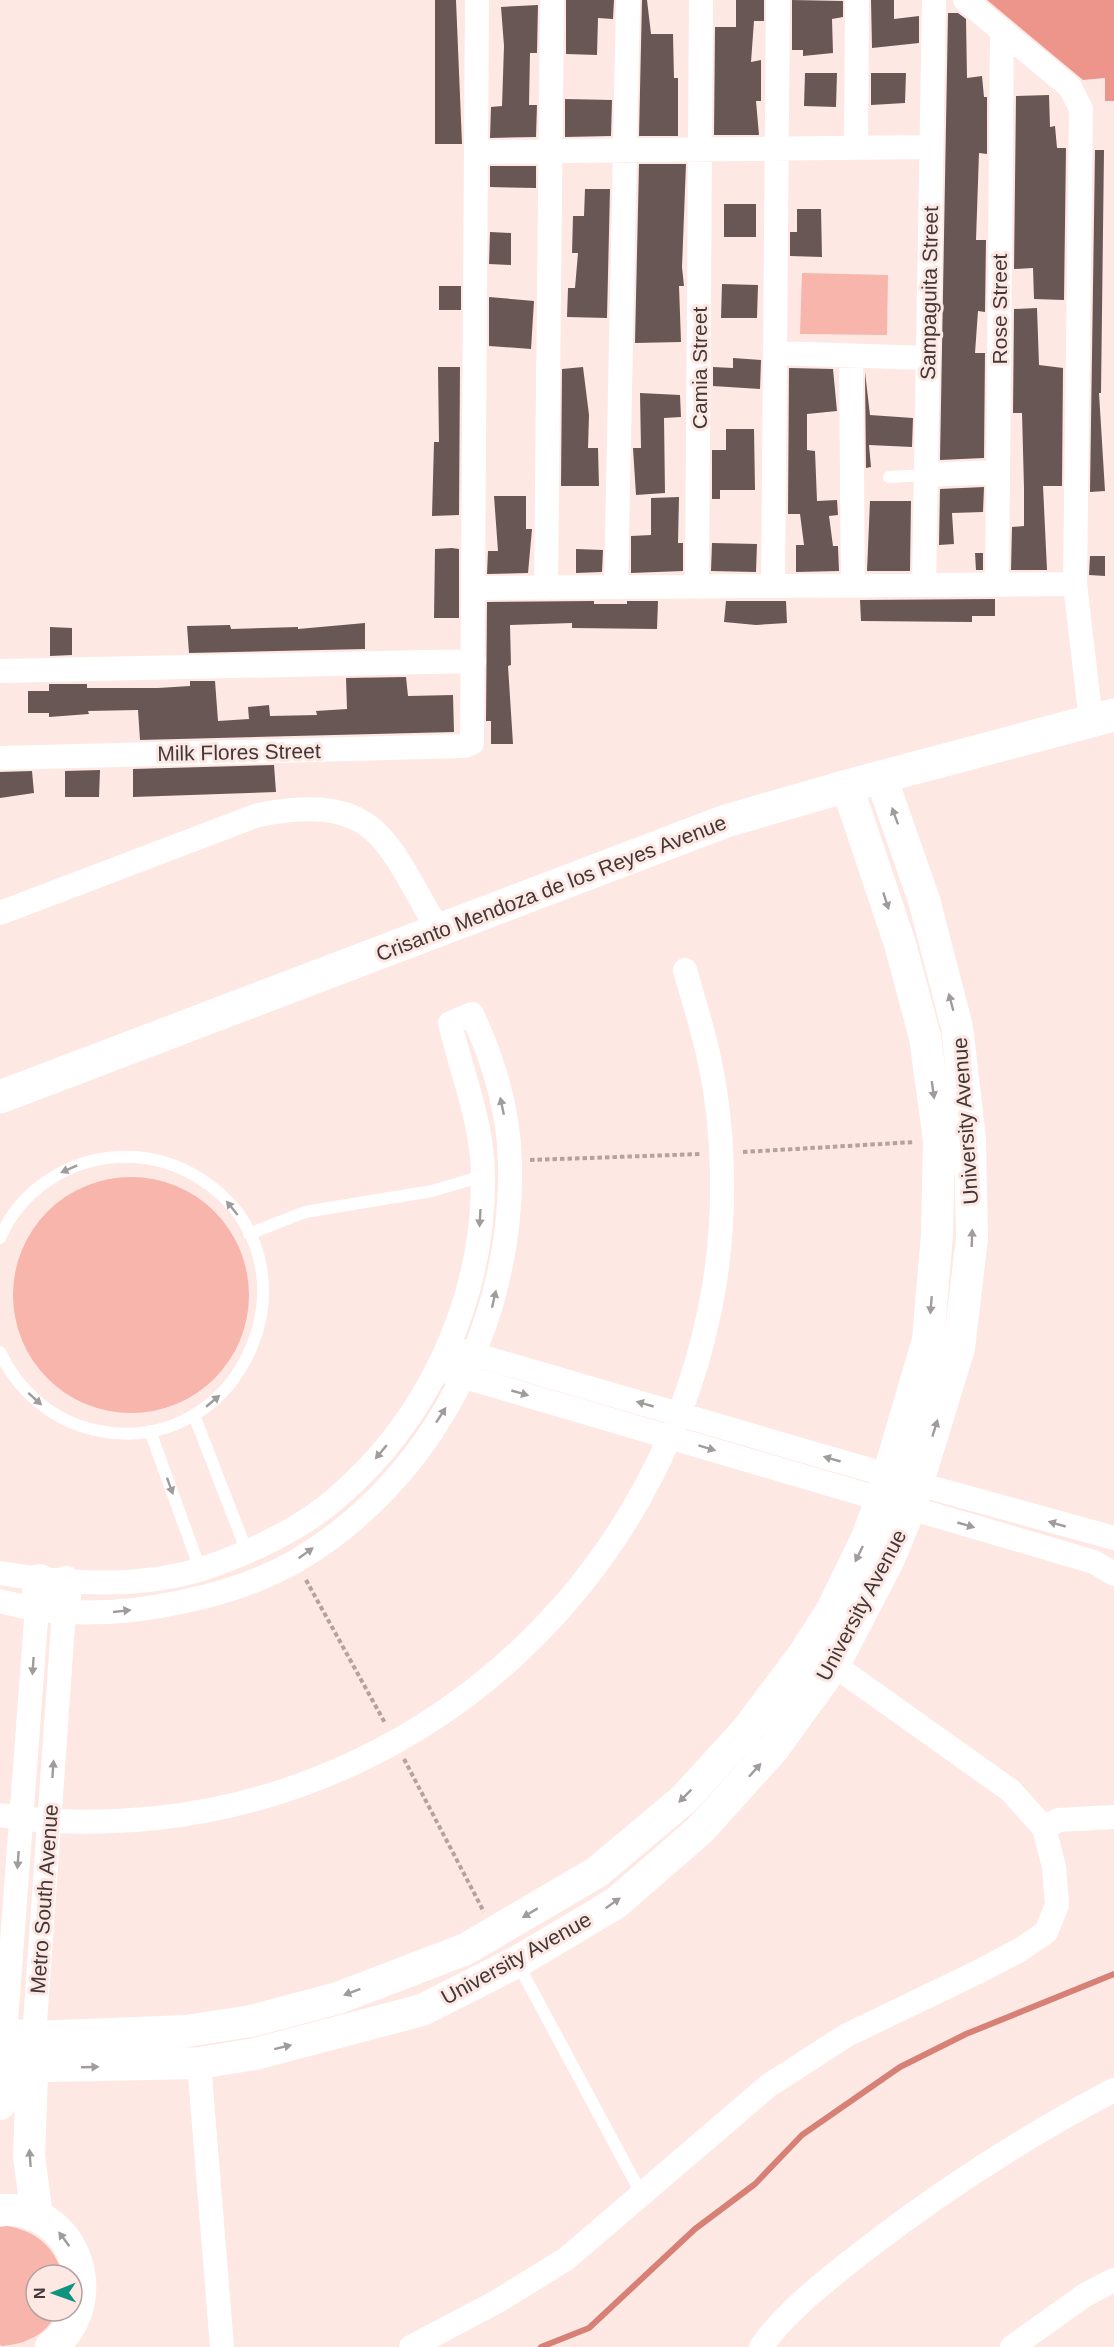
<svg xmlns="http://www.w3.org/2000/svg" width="1114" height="2347" font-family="Helvetica,sans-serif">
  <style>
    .green { fill: #f7b5ac }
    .forest { fill: #ed958b }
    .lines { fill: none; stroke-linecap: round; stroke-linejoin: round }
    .stream { stroke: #d68076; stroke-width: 6 }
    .building { fill: #695755 }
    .path { stroke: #b3a29f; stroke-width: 4; stroke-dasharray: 4.5 3; stroke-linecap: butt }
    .service { stroke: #fff; stroke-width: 12 }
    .minor { stroke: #fff; stroke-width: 24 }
    .tertiary { stroke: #fff; stroke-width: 32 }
    .secondary { stroke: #fff; stroke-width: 33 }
    .oneway { fill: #a09c9b }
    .labels { text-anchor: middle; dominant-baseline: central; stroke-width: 6; stroke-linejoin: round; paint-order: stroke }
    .street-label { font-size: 21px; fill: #413837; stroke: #fee8e4 }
  </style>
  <rect width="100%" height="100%" fill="#fee8e4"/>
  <path class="green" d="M802,273L888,275L887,335L800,334Z
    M13 1295a118 118 0 1 1 236 0a118 118 0 1 1-236 0Z
    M7,2226C36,2231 54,2246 63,2275H36V2311H58C47,2334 27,2344 2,2346L0,2345V2227Z"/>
  <path class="forest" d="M987,0H1114V101H1105V78L1083,80Z"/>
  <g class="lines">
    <path class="stream" d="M541,2347L589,2328L695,2229L755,2184L802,2135L900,2067L966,2034L1114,1974"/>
  </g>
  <path class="building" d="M435,0H456L462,144H435Z
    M566,0H614L613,19L598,18L597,55L566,54Z
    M642,0H647L651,34H673L674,78H678V136H639Z
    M736,0H764V21H754L751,62L761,60V101H756L759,135H714L715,27H736Z
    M792,0L843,1V17L832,19L833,53L803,56V50H792Z
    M871,0H894V19L919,16V43L872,48Z
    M538,5L537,53H530L529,105H537L536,137L490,138L491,107L502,106L504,46L501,7Z
    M948,13H958L966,19L967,78L982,76L984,97H987V154L979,153L976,240H986L985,312L978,311L975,353H985L984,458L940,460Z
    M805,73H837L836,107L804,106Z
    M871,73H906L905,103L871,105Z
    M1049,95L1050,127L1055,126L1057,148H1066L1064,300L1034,299L1033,268L1014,269L1016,96Z
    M565,99L612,100L611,136L565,137Z
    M1095,150H1104L1101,393H1099L1105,491L1090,492Z
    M639,164H686L682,267L684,286H679L681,342L635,343Z
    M490,166H536V188L490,187Z
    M585,189H610L607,318L567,317L568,288H575L578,253H572L573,216H584Z
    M724,204H756V237H724Z
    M797,209H821L822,257L790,256V232H797Z
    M490,232L511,233V265L489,264Z
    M722,284L758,285L757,318H721Z
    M439,286H461V310H439Z
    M489,297L534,301L531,349L489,346Z
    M1037,308L1039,365L1063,368L1062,486H1043L1047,570H1011L1012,527L1024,526V488L1022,413H1013L1014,309Z
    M733,358L761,360L760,389L713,386V367L733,368Z
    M438,367H460L459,515L432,516L434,442H439Z
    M583,367L589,415L588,448H598L599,486H561L562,369Z
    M789,368L833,369L837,411L807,414V450L815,451L817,501L837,500L838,515L829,516L833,546H838L839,571L796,572V545H804L800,514H788Z
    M865,372L870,415L913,418L912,447L869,445L871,467L866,468Z
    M640,393L680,395L681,417L664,418L665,493L636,495L633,448H641Z
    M726,429H754L755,490H720V499H712V450H726Z
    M984,487L983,512L952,513L954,544L939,545L940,489Z
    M494,496H526V529H532L528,573L487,574L488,551H498Z
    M679,497L678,543H683V571L631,573V536L651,535V498Z
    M870,501H911L910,571H867Z
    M712,543L757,544L756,572L711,571Z
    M452,548L459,549V618H434L435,549Z
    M576,549L603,550L602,572L576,573Z
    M975,553H983V570H976Z
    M1090,556H1105V576L1089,575Z
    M995,599V616H972V622L861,621L860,600Z
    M594,601V604H627V601H658L657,629L572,628V623L510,625L511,665L508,666L513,744H491V721H486L487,602Z
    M726,601H786L787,623L756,625L724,622Z
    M365,623V649L189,653L187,626L230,625L231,629L298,627V629Z
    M50,627L72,628V655L50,656Z
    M406,677L408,696L453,695L454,732L140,740L138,710L88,711L89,714L49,717V713H28V691H49V684H87V688H158L190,686V681H215L218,721L249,719L248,707L269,705L270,716L317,715L316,711L347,709L346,678Z
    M274,765L276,792L133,797V769Z
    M100,770L99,797H65V771Z
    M32,771L34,793L0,798V772Z"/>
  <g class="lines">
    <path class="path" d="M743,1152L915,1142
      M530,1160L702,1154
      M306,1580L385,1723
      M404,1759L484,1912"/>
    <path class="service" d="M889,477L925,475
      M249,1234L305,1212L432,1191L483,1176
      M0,1238C20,1191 67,1160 117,1157C147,1155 175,1163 199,1178C329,1259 244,1463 95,1430C53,1421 18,1391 0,1352
      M194,1415L247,1552
      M150,1431L200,1569
      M518,1964L642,2195"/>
    <path class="minor" d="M965,0L1070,87L1081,109L1075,584L1091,721
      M856,148L857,0
      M477,152L931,147
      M775,353L927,358
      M851,356L853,586
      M925,475L998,472
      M924,585L934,0
      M997,585L1002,32
      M773,586L778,0
      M616,587L628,0
      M697,587L701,0
      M474,588L1075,584
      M546,588L552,0
      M0,671L474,661
      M0,758L465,746L472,743L477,0
      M0,913L258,815C380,792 385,841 439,931
      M459,1350L918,1484L1114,1538
      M448,1372L1094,1562L1114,1574
      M0,1573C65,1584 138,1589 202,1569C245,1555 299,1530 334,1500C428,1421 484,1300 483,1177C483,1124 462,1074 450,1023L472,1014C493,1059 509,1112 510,1163C514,1320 433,1481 296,1561C261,1581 220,1594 181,1602C123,1615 57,1617 0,1601
      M0,1815C52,1824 105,1823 157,1818C441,1787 667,1568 714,1287C726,1215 725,1130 709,1058C703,1029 693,999 685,970
      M1044,1828L1058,1820L1114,1817
      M5,2035L37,1607
      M34,2037L64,1611
      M199,2063L222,2347
      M411,2347L498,2301L566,2259L768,2086L847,2035L978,1972L1020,1950L1046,1932L1057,1905L1054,1867L1044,1828L1011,1791L834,1665
      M761,2347C787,2310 826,2281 861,2253C941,2191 1024,2137 1114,2090
      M1012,2347L1085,2295L1114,2280"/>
    <path class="tertiary" d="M37,1607L39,1580
      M64,1611L66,1582
      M0,2034L34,2037L186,2031L251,2021L338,1998L466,1949L597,1872L684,1799L747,1730L802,1657L832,1610L866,1540L881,1500L928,1340L937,1235L939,1140L925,1037L900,944L847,786
      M33,2047L29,2156L37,2216
      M0,2067L199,2063L255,2054L422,2010L517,1962L616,1903L700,1830L774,1748L834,1665L889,1559L910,1508L959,1348L972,1238L970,1139L957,1027L924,900L881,777
      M0,2104L4,2047
      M0,2210C75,2204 109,2302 51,2347"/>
    <path class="secondary" d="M0,1097L726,821L847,786L1114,715"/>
  </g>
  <defs><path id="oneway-solid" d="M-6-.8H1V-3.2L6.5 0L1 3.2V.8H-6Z" transform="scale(1.5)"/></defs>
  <g class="oneway">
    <use href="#oneway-solid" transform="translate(895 816) rotate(-110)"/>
    <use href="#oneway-solid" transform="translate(886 901) rotate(72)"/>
    <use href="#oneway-solid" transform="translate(951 1002) rotate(-105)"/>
    <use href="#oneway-solid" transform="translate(933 1090) rotate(82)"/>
    <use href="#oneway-solid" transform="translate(502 1106) rotate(-102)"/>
    <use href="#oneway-solid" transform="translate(69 1169) rotate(156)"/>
    <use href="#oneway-solid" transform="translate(232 1208) rotate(-129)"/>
    <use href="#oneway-solid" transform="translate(480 1218) rotate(93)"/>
    <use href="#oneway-solid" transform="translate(972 1238) rotate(-88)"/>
    <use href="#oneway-solid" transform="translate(494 1299) rotate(-77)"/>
    <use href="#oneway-solid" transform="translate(931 1305) rotate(95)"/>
    <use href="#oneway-solid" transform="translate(520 1393) rotate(16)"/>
    <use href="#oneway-solid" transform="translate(35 1399) rotate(42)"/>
    <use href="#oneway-solid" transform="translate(213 1401) rotate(-40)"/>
    <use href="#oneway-solid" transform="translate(645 1404) rotate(-164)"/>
    <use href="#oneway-solid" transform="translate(441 1415) rotate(-57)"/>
    <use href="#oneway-solid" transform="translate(935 1428) rotate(-73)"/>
    <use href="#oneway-solid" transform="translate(707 1448) rotate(17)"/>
    <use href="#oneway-solid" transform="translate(381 1452) rotate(130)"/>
    <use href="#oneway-solid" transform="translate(832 1459) rotate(-164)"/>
    <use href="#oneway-solid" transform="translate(170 1486) rotate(70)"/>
    <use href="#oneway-solid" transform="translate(1057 1524) rotate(-164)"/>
    <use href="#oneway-solid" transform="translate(966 1525) rotate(16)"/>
    <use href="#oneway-solid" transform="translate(306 1553) rotate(-36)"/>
    <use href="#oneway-solid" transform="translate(859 1554) rotate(116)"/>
    <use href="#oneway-solid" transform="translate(122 1611) rotate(-6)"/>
    <use href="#oneway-solid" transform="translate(33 1666) rotate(94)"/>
    <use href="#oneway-solid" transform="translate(53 1769) rotate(-86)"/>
    <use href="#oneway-solid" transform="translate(755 1770) rotate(-48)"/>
    <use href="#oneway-solid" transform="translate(685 1796) rotate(135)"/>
    <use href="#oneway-solid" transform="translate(18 1860) rotate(94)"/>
    <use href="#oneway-solid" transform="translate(613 1903) rotate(-35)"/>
    <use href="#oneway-solid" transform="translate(530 1913) rotate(149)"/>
    <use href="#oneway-solid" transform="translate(352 1992) rotate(159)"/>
    <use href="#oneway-solid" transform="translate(283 2047) rotate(-14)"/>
    <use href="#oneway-solid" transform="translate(90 2067) rotate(-2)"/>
    <use href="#oneway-solid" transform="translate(30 2158) rotate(-94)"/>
    <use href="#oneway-solid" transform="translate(64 2239) rotate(-127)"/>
  </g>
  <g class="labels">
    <g class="street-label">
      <text transform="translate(929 293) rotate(-89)">Sampaguita Street</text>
      <text transform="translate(999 309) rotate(-90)">Rose Street</text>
      <text transform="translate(699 368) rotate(-90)">Camia Street</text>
      <text transform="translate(239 752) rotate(-1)">Milk Flores Street</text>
      <text transform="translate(551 888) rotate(-21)">Crisanto Mendoza de los Reyes Avenue</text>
      <text transform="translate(965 1121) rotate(-94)">University Avenue</text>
      <text transform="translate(861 1605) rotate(-62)">University Avenue</text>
      <text transform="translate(44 1899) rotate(-86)">Metro South Avenue</text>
      <text transform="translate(516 1958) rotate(-29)">University Avenue</text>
    </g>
  </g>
  <g transform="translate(54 2293) rotate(269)"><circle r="28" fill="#fee8e4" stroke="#b2a29f" stroke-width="1.5"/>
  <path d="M0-4.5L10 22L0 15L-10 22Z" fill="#0e937e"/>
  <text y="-9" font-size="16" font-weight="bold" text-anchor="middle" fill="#413837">N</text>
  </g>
</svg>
